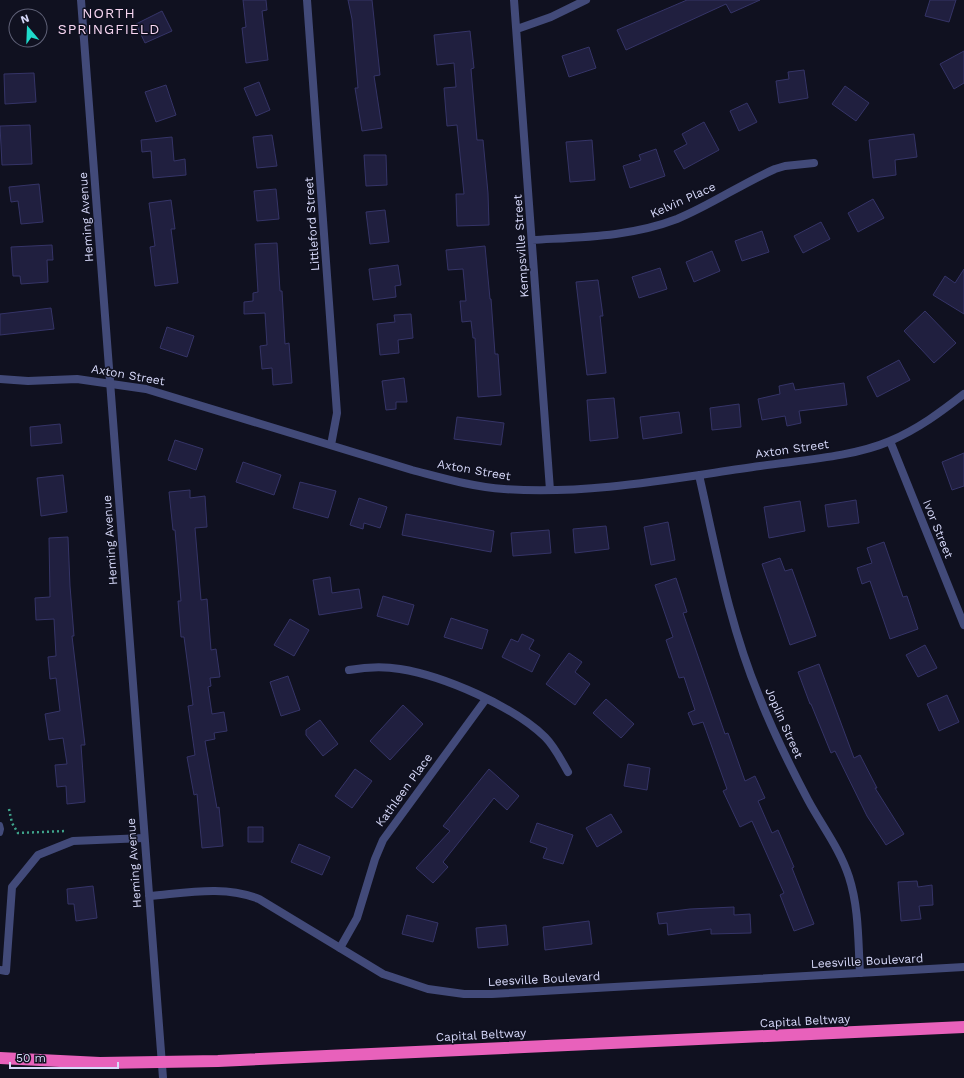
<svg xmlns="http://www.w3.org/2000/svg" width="964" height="1078" font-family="'Work Sans',sans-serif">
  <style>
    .building { fill: #201f3f; stroke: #353467 }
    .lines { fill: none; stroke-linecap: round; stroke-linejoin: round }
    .path { stroke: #3fa48b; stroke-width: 2.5; stroke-dasharray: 2 3; stroke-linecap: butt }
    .service { stroke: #424a79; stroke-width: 6 }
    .minor { stroke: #424a79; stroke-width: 8 }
    .tertiary { stroke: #424a79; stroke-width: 8 }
    .motorway { stroke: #e861bb; stroke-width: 12 }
    .labels { text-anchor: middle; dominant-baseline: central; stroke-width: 3; stroke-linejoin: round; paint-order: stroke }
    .street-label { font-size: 12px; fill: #d6d8f9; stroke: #101120 }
    .quarter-label { font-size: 14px; letter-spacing: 1px; fill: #f9d7f3; stroke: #101120 }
  </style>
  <rect width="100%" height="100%" fill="#101120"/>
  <path class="building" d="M243,0H266L267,10L262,11L268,60L246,63L242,28L246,27Z
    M348,0H372L380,75L374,76L382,128L362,131L355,88H358L352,19Z
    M687,0H760L731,13L726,4L626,50L617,30Z
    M930,0H956L949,22L925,16Z
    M162,11L172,31L145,43L136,24Z
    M470,31L474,68L471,69L477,140H483L488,193L489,225L457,226L456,194H464L457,125L447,126L444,88L456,87L454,63L437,65L434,35Z
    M589,47L596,68L569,77L562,56Z
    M964,51V83L954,89L940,64Z
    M804,70L808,98L779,103L776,81L789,79L788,72Z
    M34,73L36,102L5,104L4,74Z
    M259,82L270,110L256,116L244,88Z
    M166,85L176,115L156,122L145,92Z
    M845,86L869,103L856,121L832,104Z
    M747,103L757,122L739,131L730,111Z
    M704,122L719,150L684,169L674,151L687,144L682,134Z
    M30,125L32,164L2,165L0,126Z
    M914,134L917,157L895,160L896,175L873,178L869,140Z
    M272,135L277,166L257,168L253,137Z
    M172,137L174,161L185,159L186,175L153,178L151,151L142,152L141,140Z
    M592,140L595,180L570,182L566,142Z
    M656,149L665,176L630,188L623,166L641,160L639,155Z
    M364,155H386L387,185L366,186Z
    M39,184L43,222L21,224L18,201L11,202L9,187Z
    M276,189L279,219L257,221L254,191Z
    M873,199L884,218L858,232L848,213Z
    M171,200L175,229H171L178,283L155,286L150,247L155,246L149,203Z
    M385,210L389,242L370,244L366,212Z
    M821,222L830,239L803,253L794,236Z
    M762,231L769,252L742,261L735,241Z
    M277,243L280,291H282L285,344L289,343L292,383L273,385L272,368L262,369L260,346L267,345L265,313L244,314V302L253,301V293L258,292L255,244Z
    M52,245L53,260H47L48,282L21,284L20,276H13L11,247Z
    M485,246L490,299H491L495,354H498L501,395L478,397L475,338H473L471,321L462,322L460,301H466L463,269L448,270L446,250Z
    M712,251L720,271L694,282L686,262Z
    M398,265L401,285L395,286L396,297L373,300L369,269Z
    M660,268L667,289L639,298L632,277Z
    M964,269V314L933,295L945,276L955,283Z
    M598,280L603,316H600L606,373L587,375L576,282Z
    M51,308L54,329L0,335V314Z
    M925,311L956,343L934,363L904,331Z
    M411,314L413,338L398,340L399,353L380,355L377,324L395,322L394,315Z
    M167,327L194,336L187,357L160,348Z
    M899,360L910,380L877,397L867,377Z
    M404,378L407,402H396V409L386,410L382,381Z
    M793,383L795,390L844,383L847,405L799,411L801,423L787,426L785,416L762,420L758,399L780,394L779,386Z
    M614,398L618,438L590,441L587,400Z
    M739,404L741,427L712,430L710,408Z
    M679,412L682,433L643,439L640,417Z
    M457,417L504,423L501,445L454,439Z
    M60,424L62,443L31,446L30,427Z
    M175,440L203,449L196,470L168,460Z
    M964,453V486L952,490L942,462Z
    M243,462L281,475L274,495L236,482Z
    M63,475L67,512L41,516L37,478Z
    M300,482L336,491L328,518L293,508Z
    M190,490V498L205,496L207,527L195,528L201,600L207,599L211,650L216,649L220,677L210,678L211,686L208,687L212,714L224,712L227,731L214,733L215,739L205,741L217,808L219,807L223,846L202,848L197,794L194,795L187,757L195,755L188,706L193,705L184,637H181L178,601H181L175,530H173L169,492Z
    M359,498L387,507L380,528L364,523L363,529L350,525Z
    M856,500L859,523L828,527L825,505Z
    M800,501L805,531L769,538L764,507Z
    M406,514L494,531L491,552L402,535Z
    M668,522L675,560L651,565L644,527Z
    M606,526L609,549L575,553L573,529Z
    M549,530L551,553L513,556L511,533Z
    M68,537L70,586L74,636H72L85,745H81L85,802L67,804L66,786L57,787L55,765L67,764L63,738L49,740L45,714L60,711L56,678L50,679L48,657L56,656L54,619L36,620L35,598L50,597L49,538Z
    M884,542L903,597L907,596L918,629L890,639L870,581L862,584L857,568L872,563L867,548Z
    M780,558L785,571L792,569L816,636L790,645L762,564Z
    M330,577L332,593L359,589L362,608L319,615L313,580Z
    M676,578L687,612L683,613L725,734L728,733L745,781L755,776L765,798L758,801L772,833L778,830L794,867L792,868L814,924L794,931L780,895L784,893L752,821L740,827L723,791L727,789L703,722L693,725L688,713L695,710L684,677L679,678L666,640L673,637L655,585Z
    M383,596L414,605L408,625L377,616Z
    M451,618L488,630L482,649L444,637Z
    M290,619L309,630L294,656L274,645Z
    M522,634L534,640L529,649L540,655L532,672L502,657L511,639L518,642Z
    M925,645L937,668L918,677L906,655Z
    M569,653L582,662L575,672L590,684L575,705L546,684Z
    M819,664L854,758L860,755L877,788H875L904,834L886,845L867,816L835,751L831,753L811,704H810L798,672Z
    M288,676L300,710L281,716L270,682Z
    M947,695L959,722L939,731L927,704Z
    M606,699L634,724L621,738L593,713Z
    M403,705L423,724L390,760L370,741Z
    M320,720L338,744L323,756L306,735V730Z
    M628,764L650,768L647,790L624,786Z
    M355,769L372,781L352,808L335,796Z
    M489,769L519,796L507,810L494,798L443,862L448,867L433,883L416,868L450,831L443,826Z
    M611,814L622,832L597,847L586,828Z
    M537,823L573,835L563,864L543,858L547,848L530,842Z
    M248,827H263V842H248Z
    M299,844L330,857L322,875L291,862Z
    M917,881L918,887L932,885L933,905L919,906L921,919L901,921L898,882Z
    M93,886L97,918L76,921L74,904H68L67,889Z
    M734,907V915L750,914L751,933L711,934V929L668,935L667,923L659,924L657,913L690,909Z
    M407,915L438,923L433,942L402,934Z
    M589,921L592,944L545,950L543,927Z
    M506,925L508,945L478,948L476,928Z"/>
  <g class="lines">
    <path class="path" d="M9,809L12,823L18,833L66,831"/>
    <path class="service" d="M0,825L1,829L0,833"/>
    <path class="minor" d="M307,0L337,413L331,445
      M514,0L550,490
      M517,29L551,17L586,0
      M532,240C582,237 630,237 677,219C711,205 741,184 775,169L785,166L814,163
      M0,379L28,381L77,379L146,389L412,470C443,478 473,487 504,489C590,495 675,478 760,466C801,460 853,457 890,441C918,429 941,412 964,394
      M890,441L964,625
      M699,475C716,550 729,624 759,696C773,732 790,766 808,800C822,826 840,849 849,877C859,908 858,941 860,973
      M349,670C366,667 383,666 400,669C444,676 513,706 545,737C555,747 561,760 568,772
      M340,948L357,918L375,859L383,840L486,699
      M0,970L6,971L12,887L38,855L73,841L144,838"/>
    <path class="tertiary" d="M81,0L163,1078
      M149,896C186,893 224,885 259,899L383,974L428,989L464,994H492L964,967"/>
    <path class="motorway" d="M0,1058L100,1063L218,1061L964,1027"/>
  </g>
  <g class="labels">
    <g class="street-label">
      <text transform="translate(683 200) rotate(-24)">Kelvin Place</text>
      <text transform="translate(86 217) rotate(-94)">Heming Avenue</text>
      <text transform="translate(312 224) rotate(-94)">Littleford Street</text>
      <text transform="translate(521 246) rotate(-94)">Kempsville Street</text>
      <text transform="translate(128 375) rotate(10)">Axton Street</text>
      <text transform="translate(792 449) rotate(-8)">Axton Street</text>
      <text transform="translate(474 470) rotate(10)">Axton Street</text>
      <text transform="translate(938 529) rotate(68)">Ivor Street</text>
      <text transform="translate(110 540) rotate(-94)">Heming Avenue</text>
      <text transform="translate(784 723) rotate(66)">Joplin Street</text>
      <text transform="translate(404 790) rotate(-54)">Kathleen Place</text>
      <text transform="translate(134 863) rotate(-94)">Heming Avenue</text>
      <text transform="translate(867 961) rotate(-3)">Leesville Boulevard</text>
      <text transform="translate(544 979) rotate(-3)">Leesville Boulevard</text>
      <text transform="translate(805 1021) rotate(-3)">Capital Beltway</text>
      <text transform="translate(481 1035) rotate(-3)">Capital Beltway</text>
    </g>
    <g class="quarter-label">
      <text x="109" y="13">NORTH<tspan x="109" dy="16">SPRINGFIELD</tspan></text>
    </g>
  </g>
  <g transform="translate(28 28) rotate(341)"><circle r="19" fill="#101120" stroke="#5f6177"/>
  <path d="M0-3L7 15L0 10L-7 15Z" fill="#1fdbcb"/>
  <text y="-6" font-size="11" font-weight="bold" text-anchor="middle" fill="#d6d8f9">N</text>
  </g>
  <path d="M10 1062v6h108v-6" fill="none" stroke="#d6d8f9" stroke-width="2"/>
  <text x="16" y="1062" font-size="12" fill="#d6d8f9" stroke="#101120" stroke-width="3" paint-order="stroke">50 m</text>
</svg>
